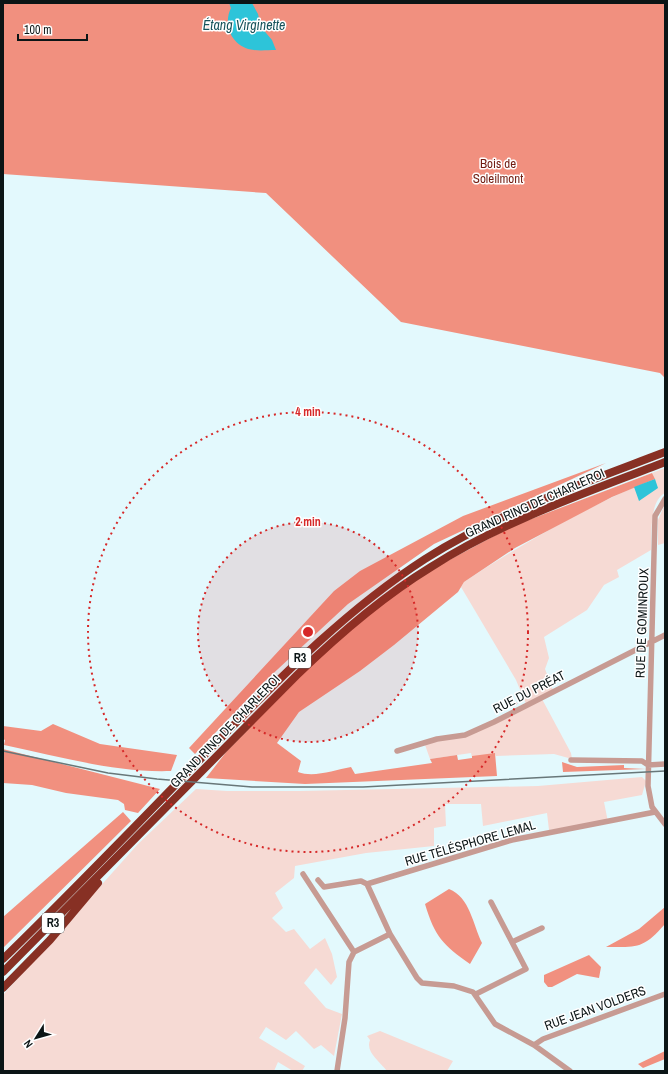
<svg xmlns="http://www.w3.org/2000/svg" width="668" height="1074" font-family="'Archivo Narrow',sans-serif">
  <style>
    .green { fill: #f6dad4 }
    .forest { fill: #f1907f }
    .water { fill: #2dc4d9 }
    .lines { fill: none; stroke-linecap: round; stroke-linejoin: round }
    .minor { stroke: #c79b93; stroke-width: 5.5 }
    .highway { stroke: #873024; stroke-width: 8 }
    .rail { stroke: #687779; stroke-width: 1.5 }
    .ring { fill: none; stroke: #d62828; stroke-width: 2; stroke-dasharray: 2 4 }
    .labels { text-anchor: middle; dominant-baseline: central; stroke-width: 3; stroke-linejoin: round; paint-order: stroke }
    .shield { fill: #fff; stroke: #545b5c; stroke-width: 1 }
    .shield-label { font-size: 12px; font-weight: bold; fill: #0b1516 }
    .park-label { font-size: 13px; fill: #731d12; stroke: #fff }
    .street-label { font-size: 13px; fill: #0b1516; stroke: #fff }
    .water-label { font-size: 14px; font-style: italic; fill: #17535b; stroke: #fff }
    .centre { fill: #d62828; stroke: #fff; stroke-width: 2 }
    .ring-label { font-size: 12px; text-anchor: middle; font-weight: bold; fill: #d62828; stroke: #fff; stroke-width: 3; stroke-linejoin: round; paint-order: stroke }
  </style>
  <rect width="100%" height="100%" fill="#e3f9fd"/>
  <path class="green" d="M665,468V493C649,501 652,534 651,550L617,570L619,577L604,585L587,610L544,637L549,658L545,669L553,690L526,704L516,680L461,587L464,582C525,542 587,506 654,479L652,473Z
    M665,504V543L658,545V520Z
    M542,699L571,753L572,759L554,754L496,756L495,754L472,757L471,753L430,759L424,742L469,734Z
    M642,777L646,781L642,795L604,802L608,822L549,830L547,813L483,826L481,804H445L446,826L434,828V846L366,853L295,866L294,878L275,893L283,908L272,918L286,932L294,929L310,949L325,938L332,954L337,977L331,985L316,968L304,983L326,1008L342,1014L334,1056L321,1045L314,1049L296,1031L286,1040L266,1027L259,1038L305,1066L302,1071H293L278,1062L274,1071H3V995L138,844L196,789L227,791H300L538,786Z
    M380,1031L453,1061L447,1071H387C380,1062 365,1052 370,1040L367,1036Z"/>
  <path class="forest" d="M3,3H665V378L660,373L401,322L266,193L3,174Z
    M606,463L434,544L348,604L264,682L195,754L189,748L334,591L360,571L463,516Z
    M652,473L655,479L612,497L515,548L464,582L458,592L394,645L360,671L299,712L277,743L301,761L298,772C314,778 334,770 351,767L355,774L432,763L430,759L457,755L458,760L472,758V756L495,753L497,776L305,784L206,778L227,751L348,627L425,573L513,526Z
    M53,724L100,744L177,755L171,771C115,773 58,756 4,745L5,740L3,739V726L41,731Z
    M3,749L160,789L138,813L125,810L124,804L118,800L66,793L32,785L3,783Z
    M562,762L577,767L624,765V768L646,769L563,772Z
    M123,812L131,821L3,948V917Z
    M449,889C470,897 473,925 482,943L470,964C443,945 435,937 425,904Z
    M665,907V924C643,949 638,947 606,947L639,929Z
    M589,955L601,967L599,978L577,974L552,987H548L544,982V975Z
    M665,1051V1059L643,1068L638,1064Z"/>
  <path class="water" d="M229,3H252L258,14L261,27L272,40L276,50C268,50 261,51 254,50C233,48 222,26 231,8Z
    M655,479L658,488L639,501L634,487Z"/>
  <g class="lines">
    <path class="minor" d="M665,499L655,516L648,786L652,807L665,824
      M397,751L437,739L465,735L494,722L665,635
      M571,760L642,761L648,765L665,764
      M303,874L354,952L390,934
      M318,880L324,887L361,881L367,884L512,840L655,812
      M367,884L390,934L417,978L422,983L454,986L473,992L495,1024L534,1045L570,1071
      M512,942L542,928
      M476,994L526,969L491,902
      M534,1045L543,1039L665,994
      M337,1071L345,1018L349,962L354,952"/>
    <path class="highway" d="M3,959C76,888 147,814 218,741C283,675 346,610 425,559C499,512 584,483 665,452
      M3,972L297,675C338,635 382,597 431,567C503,521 586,493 665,462
      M3,988L50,940L98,883"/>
    <path class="rail" d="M3,751L108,773L157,779L252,787H363L665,771"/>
  </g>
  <circle cx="308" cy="632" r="110" fill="#d62828" fill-opacity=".12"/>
  <g class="ring">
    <circle cx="308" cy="632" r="110"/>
    <circle cx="308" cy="632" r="220"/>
  </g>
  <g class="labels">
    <g class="shield">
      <rect x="289" y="648" width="22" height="20" rx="3"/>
      <rect x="42" y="913" width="22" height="20" rx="3"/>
    </g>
    <g class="shield-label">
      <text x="300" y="658">R3</text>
      <text x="53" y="923">R3</text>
    </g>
    <g class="park-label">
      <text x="498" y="163">Bois de<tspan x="498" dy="15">Soleilmont</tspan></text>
    </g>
    <g class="street-label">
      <text transform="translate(535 503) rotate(-24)">GRAND RING DE CHARLEROI</text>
      <text transform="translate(642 623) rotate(-88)">RUE DE GOMINROUX</text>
      <text transform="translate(529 692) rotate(-27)">RUE DU PRÉAT</text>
      <text transform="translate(225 731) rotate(-46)">GRAND RING DE CHARLEROI</text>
      <text transform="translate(470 843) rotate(-16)">RUE TÉLÉSPHORE LEMAL</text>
      <text transform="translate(595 1008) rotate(-20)">RUE JEAN VOLDERS</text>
    </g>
    <g class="water-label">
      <text x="244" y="25">Étang Virginette</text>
    </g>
  </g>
  <circle cx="308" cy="632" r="6" class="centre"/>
  <g class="ring-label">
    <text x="308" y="416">4 min</text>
    <text x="308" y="526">2 min</text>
  </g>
  <rect width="668" height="1074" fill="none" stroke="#0b1516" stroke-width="8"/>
  <g transform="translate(36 1038) rotate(233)" stroke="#ffffff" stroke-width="3" paint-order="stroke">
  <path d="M0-3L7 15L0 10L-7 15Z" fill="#0b1516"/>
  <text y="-6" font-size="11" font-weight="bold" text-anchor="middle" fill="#0b1516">N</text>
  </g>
  <path d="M18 34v6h69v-6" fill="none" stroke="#0b1516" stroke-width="2"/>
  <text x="24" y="34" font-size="12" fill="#0b1516" stroke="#ffffff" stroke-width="3" paint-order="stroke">100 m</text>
</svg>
